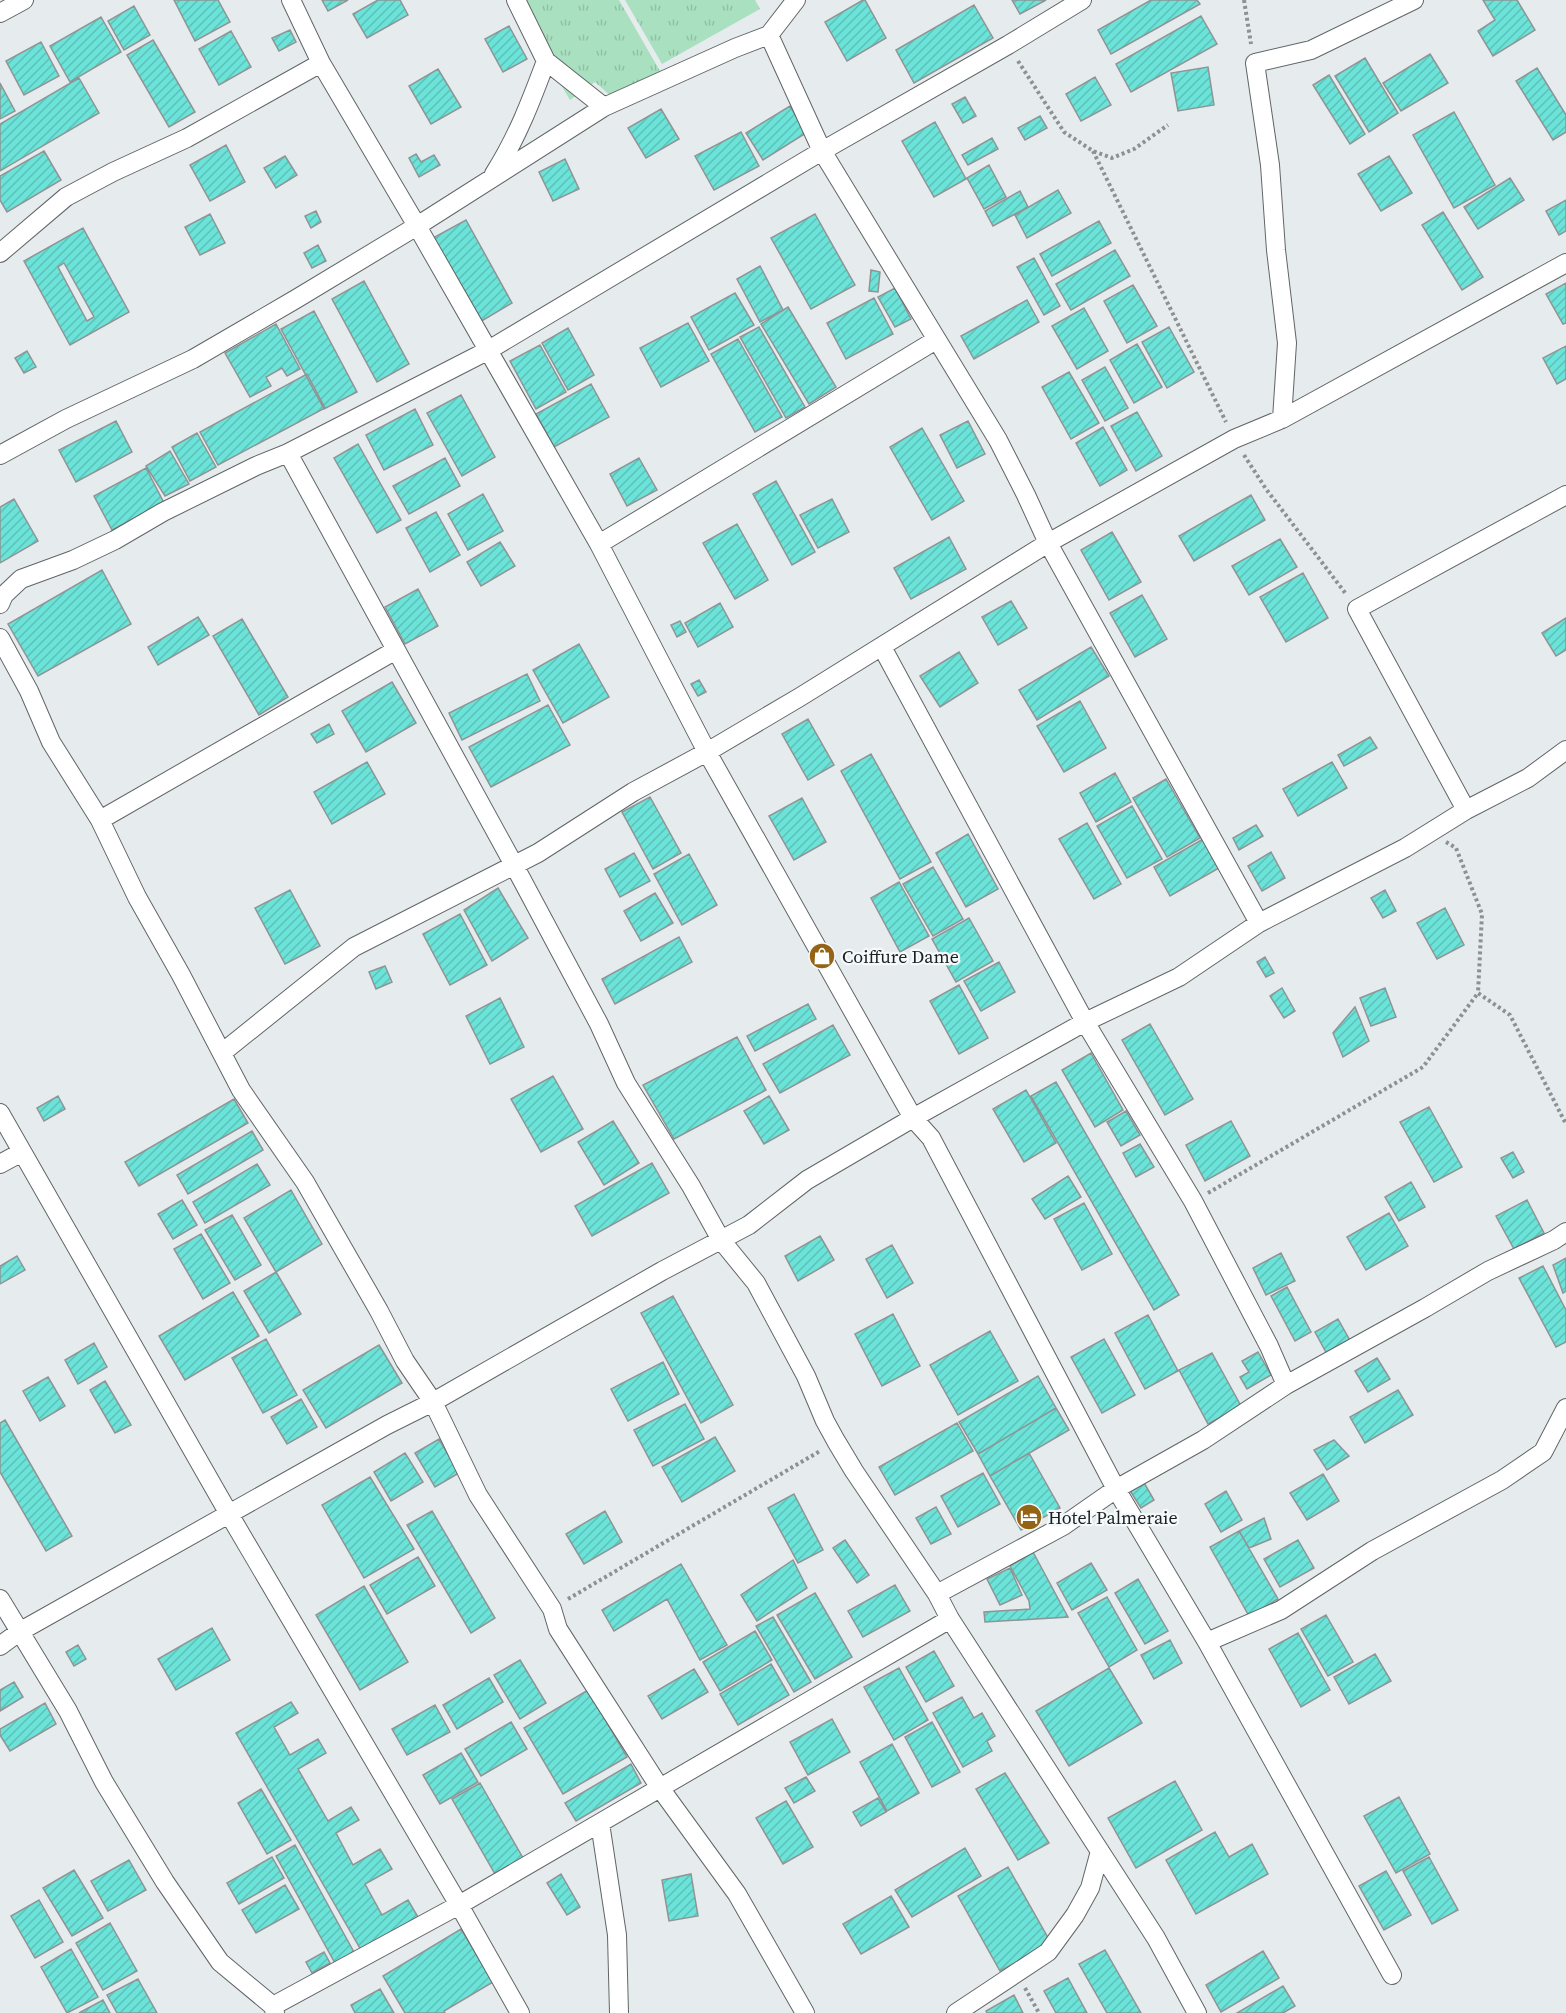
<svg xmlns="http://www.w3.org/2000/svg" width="1566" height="2013" font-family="'Source Serif 4',serif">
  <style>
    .grass { fill: url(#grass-tufts) }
    .building { fill: url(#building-hatch); stroke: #8f9494; stroke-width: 1.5; fill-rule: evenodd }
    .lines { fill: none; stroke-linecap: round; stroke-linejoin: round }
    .minor-casing { stroke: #616567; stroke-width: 20 }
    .path { stroke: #8c9192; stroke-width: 4; stroke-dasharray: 3 3; stroke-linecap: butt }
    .minor { stroke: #fff; stroke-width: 18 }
    .labels { text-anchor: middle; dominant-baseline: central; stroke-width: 4.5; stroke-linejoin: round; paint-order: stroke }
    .poi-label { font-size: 18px; fill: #1c1e1f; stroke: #f4f9fb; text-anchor: start }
  </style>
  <defs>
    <pattern id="grass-tufts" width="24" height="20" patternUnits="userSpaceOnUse" patternTransform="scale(1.5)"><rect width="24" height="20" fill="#a9e0c0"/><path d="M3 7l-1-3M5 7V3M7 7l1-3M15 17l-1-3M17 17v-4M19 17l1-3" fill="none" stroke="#91c0a5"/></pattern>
    <pattern id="building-hatch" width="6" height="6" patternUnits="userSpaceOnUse" patternTransform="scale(1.5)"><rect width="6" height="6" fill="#6be3d8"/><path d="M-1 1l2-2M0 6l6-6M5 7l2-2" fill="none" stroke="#5cc2b9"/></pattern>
  </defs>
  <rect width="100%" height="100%" fill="#e6eced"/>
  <path class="grass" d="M511,0H619L660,71L613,98L595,82L570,100Z
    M625,0H755L760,9L662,64Z"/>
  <path class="building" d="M174,0H218L230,22L195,41Z
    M322,0H348L328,11Z
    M378,0H400L408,15L367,38L353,14Z
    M863,0H865L886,38L847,61L825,22Z
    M1012,0H1046L1020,14Z
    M1151,0H1197L1200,4L1111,54L1098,30Z
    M1483,0H1517L1535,30L1493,56L1478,31L1495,20Z
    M974,5L993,38L914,83L896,50Z
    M134,6L150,35L124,50L108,21Z
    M1201,16L1217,44L1131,92L1116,64Z
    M101,17L121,52L70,82L50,46Z
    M509,26L527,59L503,72L485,39Z
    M290,30L296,42L279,51L272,38Z
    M231,31L251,67L219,85L199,49Z
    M153,40L195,112L169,127L127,55Z
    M41,42L59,76L24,95L6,61Z
    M1430,54L1448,83L1401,111L1383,83Z
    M1365,58L1398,113L1369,132L1335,76Z
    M1208,67L1214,105L1178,111L1171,73Z
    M1537,68L1566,115V132L1553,140L1516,81Z
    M438,69L461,107L431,124L409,86Z
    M1329,75L1365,134L1350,144L1313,85Z
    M1095,77L1111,105L1081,121L1066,94Z
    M79,78L99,113L0,171V124Z
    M0,83L15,111L0,119Z
    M965,97L976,116L963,123L952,104Z
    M790,106L806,133L763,160L746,133Z
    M661,109L679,139L646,158L628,128Z
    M1454,112L1495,185L1454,208L1413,135Z
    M1040,116L1047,128L1025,140L1018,128Z
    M935,122L966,179L934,197L902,141Z
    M741,132L759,166L714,190L695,156Z
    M992,138L998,149L968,165L962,155Z
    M226,145L245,182L210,201L190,165Z
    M44,151L61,180L7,212L0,200V176Z
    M416,154L421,162L434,155L440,165L419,177L409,158Z
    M285,156L297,175L276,188L264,168Z
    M1389,156L1412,193L1381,211L1358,174Z
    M565,159L579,189L553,201L539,172Z
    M989,165L1006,197L984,209L967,178Z
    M1510,178L1524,200L1478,229L1464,207Z
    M1058,190L1071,213L1027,238L1015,215Z
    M1020,191L1028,207L993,226L985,211Z
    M1566,200V231L1559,235L1546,211Z
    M316,211L321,222L311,228L305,216Z
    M1443,212L1483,277L1462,290L1422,225Z
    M210,214L225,243L200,255L185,227Z
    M815,214L855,285L811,309L771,238Z
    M466,220L512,303L480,322L433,238Z
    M1099,221L1111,243L1052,276L1040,254Z
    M83,228L129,312L70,345L24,261ZM64,263L94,317L87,321L58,267Z
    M318,245L326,261L312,268L304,253Z
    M1115,250L1130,276L1071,310L1056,284Z
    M1034,258L1060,306L1044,315L1017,267Z
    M760,266L783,310L760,322L737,279Z
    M871,270L880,272L878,292L869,291Z
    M364,281L409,364L377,382L332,299Z
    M1566,283V323L1563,324L1546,294Z
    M1133,285L1157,326L1127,343L1104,301Z
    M895,288L911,319L895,327L878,297Z
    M735,293L754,325L709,350L691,317Z
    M874,298L893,334L846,359L827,323Z
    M1027,300L1039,322L974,359L961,336Z
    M788,307L836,387L809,404L761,324Z
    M1084,308L1108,351L1077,369L1052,326Z
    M314,311L357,392L324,409L281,329Z
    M688,323L709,361L661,387L640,348Z
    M276,324L300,369L287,376L282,368L266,377L271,386L250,397L225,353Z
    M759,327L805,407L786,418L740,337Z
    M1169,327L1194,372L1167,388L1142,342Z
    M568,328L594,375L568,390L542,343Z
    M738,339L782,417L755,432L711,354Z
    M1137,344L1162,387L1134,403L1110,360Z
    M540,345L566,392L536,409L510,361Z
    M1566,346V379L1557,384L1543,358Z
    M27,351L36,367L24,373L15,358Z
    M1105,367L1128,408L1105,421L1082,380Z
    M1069,372L1099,423L1071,439L1042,387Z
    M307,374L325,408L218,465L200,432Z
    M591,384L609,417L554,447L536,414Z
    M461,395L495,457L462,476L427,413Z
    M415,409L433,445L384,470L366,435Z
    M1137,412L1162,456L1136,471L1111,426Z
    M116,421L132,452L76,482L59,450Z
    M968,421L985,454L957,468L940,435Z
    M1103,427L1127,470L1100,486L1076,443Z
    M922,428L964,501L932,520L890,447Z
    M197,433L216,467L190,481L172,447Z
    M358,444L401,520L377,533L334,458Z
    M170,451L189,484L165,496L146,466Z
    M445,458L460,486L409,514L393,486Z
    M639,458L657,490L627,506L610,474Z
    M146,468L164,503L112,530L94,496Z
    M776,481L815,552L792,565L753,494Z
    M483,494L503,531L468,550L448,514Z
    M1251,495L1265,520L1194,561L1179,536Z
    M14,499L38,541L0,563V507Z
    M832,499L849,532L818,548L800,515Z
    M436,512L460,555L430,572L406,528Z
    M737,524L768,580L735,599L703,543Z
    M1112,532L1141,582L1109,600L1081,550Z
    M949,537L966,569L911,599L894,568Z
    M1280,539L1297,567L1249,595L1232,566Z
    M500,542L515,566L481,586L467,562Z
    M102,570L131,624L38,676L8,624Z
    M1303,573L1328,618L1286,642L1260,597Z
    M418,589L438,626L405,644L385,607Z
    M1142,595L1167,639L1135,657L1110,613Z
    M1011,601L1027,628L998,645L982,617Z
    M720,603L733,627L698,647L685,623Z
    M198,617L209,635L158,665L148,647Z
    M1566,618V650L1556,656L1542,633Z
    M242,619L288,697L259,715L213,636Z
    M680,621L686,632L677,637L671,625Z
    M579,644L609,697L563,723L533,670Z
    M1091,647L1109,676L1037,720L1019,690Z
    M959,652L978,683L940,707L920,676Z
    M527,674L540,701L462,740L449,713Z
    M699,680L706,692L698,696L691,684Z
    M392,682L416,723L366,752L342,711Z
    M1080,701L1106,748L1064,772L1037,726Z
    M548,705L570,745L491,787L469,747Z
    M808,719L834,765L808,780L782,734Z
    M329,724L334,734L317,743L311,734Z
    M1370,737L1377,748L1344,766L1338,755Z
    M871,754L931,862L900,879L841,771Z
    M367,762L385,794L332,824L314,792Z
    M1332,762L1347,788L1298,816L1283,789Z
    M1115,773L1131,802L1096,822L1080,793Z
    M1166,779L1200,838L1167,857L1133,798Z
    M650,797L681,853L653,869L622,812Z
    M802,798L826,842L794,860L769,816Z
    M1132,806L1162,859L1127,878L1097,826Z
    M1087,823L1121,884L1094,899L1059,839Z
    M1256,825L1263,836L1239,850L1233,838Z
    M968,834L998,889L966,907L936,853Z
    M1203,839L1219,868L1170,896L1154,867Z
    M1271,852L1285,878L1262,891L1248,866Z
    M634,853L650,881L620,897L605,869Z
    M689,854L717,905L682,925L654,874Z
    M933,867L963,919L933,936L903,884Z
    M899,882L929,936L900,952L871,898Z
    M498,888L528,938L492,961L464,910Z
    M290,890L320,946L285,964L255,908Z
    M1385,890L1396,911L1383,918L1371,898Z
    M655,893L673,923L641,941L624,911Z
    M1445,908L1464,945L1437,959L1417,923Z
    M460,914L487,965L450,985L423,934Z
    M969,918L993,961L956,982L932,939Z
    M679,937L692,962L615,1004L602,979Z
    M1265,957L1274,973L1266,977L1257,962Z
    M999,962L1015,992L981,1011L964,981Z
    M385,966L392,982L376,989L369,972Z
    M959,985L988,1038L959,1054L930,1001Z
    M1282,988L1295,1011L1284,1018L1270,996Z
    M1385,988L1396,1017L1371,1026L1360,998Z
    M500,998L524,1047L490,1064L466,1016Z
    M808,1004L816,1019L755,1051L747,1036Z
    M1355,1007L1369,1041L1343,1057L1333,1033Z
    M1150,1024L1193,1099L1165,1115L1122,1040Z
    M833,1025L850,1055L780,1093L763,1064Z
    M737,1037L766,1090L674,1139L643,1085Z
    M1091,1053L1123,1110L1095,1127L1062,1070Z
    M553,1076L583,1129L541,1152L511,1099Z
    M1056,1082L1179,1295L1154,1310L1031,1096Z
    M1026,1090L1056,1143L1024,1162L993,1109Z
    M58,1096L65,1109L44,1121L37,1108Z
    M769,1096L789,1130L764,1144L744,1111Z
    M234,1099L248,1123L139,1186L125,1162Z
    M1429,1107L1462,1167L1434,1182L1400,1122Z
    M1126,1111L1140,1135L1121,1146L1107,1122Z
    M613,1121L639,1163L604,1185L578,1142Z
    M1231,1121L1250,1156L1205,1181L1186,1145Z
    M252,1131L263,1150L188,1194L177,1175Z
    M1140,1144L1154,1167L1136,1177L1123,1153Z
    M1513,1152L1524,1172L1513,1178L1501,1158Z
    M652,1163L669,1193L592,1236L575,1206Z
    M257,1164L270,1185L205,1223L193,1202Z
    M1068,1176L1081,1197L1045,1219L1032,1199Z
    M1411,1182L1425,1207L1399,1221L1385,1197Z
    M291,1190L322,1244L276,1272L244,1218Z
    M182,1200L197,1225L173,1239L158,1214Z
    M1527,1200L1544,1233L1514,1249L1496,1216Z
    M1084,1203L1112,1254L1082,1270L1054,1219Z
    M1389,1213L1408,1246L1366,1270L1347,1237Z
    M232,1215L261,1265L235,1280L205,1230Z
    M201,1234L230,1283L203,1299L174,1249Z
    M820,1236L834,1260L798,1281L785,1256Z
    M892,1245L913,1283L887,1298L866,1259Z
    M1281,1253L1295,1281L1266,1295L1253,1268Z
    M17,1256L25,1270L0,1284V1266Z
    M1566,1258V1291L1563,1293L1553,1265Z
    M1543,1266L1566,1310V1342L1556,1347L1519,1278Z
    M276,1272L301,1314L269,1333L244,1291Z
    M1287,1287L1311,1332L1295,1341L1271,1296Z
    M233,1292L259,1336L185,1380L159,1336Z
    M673,1296L733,1405L701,1423L641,1313Z
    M893,1314L920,1366L882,1386L855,1334Z
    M1148,1315L1178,1371L1145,1389L1115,1333Z
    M1338,1319L1352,1344L1328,1356L1315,1332Z
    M990,1331L1018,1381L958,1415L930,1365Z
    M266,1339L297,1395L263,1413L232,1358Z
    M1104,1339L1135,1395L1102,1413L1071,1357Z
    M94,1343L107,1367L78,1384L65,1360Z
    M379,1345L402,1383L326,1428L303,1390Z
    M1258,1352L1271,1375L1247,1389L1240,1377L1249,1372L1242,1361Z
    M1212,1353L1241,1406L1208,1424L1179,1370Z
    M1377,1358L1390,1379L1368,1392L1355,1371Z
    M663,1362L679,1394L628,1421L611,1389Z
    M1038,1376L1056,1408L978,1454L959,1422Z
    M48,1377L65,1406L40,1421L23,1391Z
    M105,1381L131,1425L115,1433L90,1390Z
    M1398,1390L1413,1415L1365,1443L1350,1417Z
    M301,1399L317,1427L287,1444L271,1417Z
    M685,1404L704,1439L653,1466L634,1430Z
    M1056,1408L1069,1430L990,1476L978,1454Z
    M5,1420L72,1536L46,1551L0,1472V1423Z
    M957,1423L973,1451L895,1495L879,1467Z
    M715,1437L735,1471L682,1502L662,1467Z
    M439,1439L459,1473L435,1487L415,1453Z
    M1334,1440L1349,1456L1327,1470L1314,1450Z
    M405,1453L423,1482L391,1501L374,1472Z
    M1029,1453L1060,1508L1021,1530L990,1476Z
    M983,1473L1000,1504L958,1527L941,1496Z
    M1323,1474L1339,1501L1307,1520L1290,1493Z
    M370,1477L414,1549L364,1578L322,1505Z
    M1143,1481L1154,1500L1141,1508L1129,1489Z
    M1226,1491L1242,1520L1221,1532L1205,1504Z
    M794,1494L823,1550L798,1563L768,1508Z
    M936,1507L951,1534L931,1544L916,1518Z
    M432,1511L495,1618L471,1633L407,1525Z
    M605,1511L622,1542L584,1564L566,1534Z
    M1264,1518L1271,1539L1249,1548L1239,1531Z
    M1239,1531L1278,1599L1249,1616L1210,1547Z
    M845,1540L869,1575L857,1583L833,1548Z
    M1298,1540L1314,1568L1280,1587L1264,1559Z
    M1033,1552L1068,1617L985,1622L984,1612L1030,1609L1029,1601L1010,1566Z
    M418,1557L435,1586L387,1614L370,1585Z
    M793,1560L807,1588L757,1621L741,1595Z
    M1091,1563L1107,1590L1072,1610L1057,1583Z
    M681,1564L727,1645L700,1660L667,1599L614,1631L602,1610Z
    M1010,1568L1022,1595L1000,1605L987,1579Z
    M1138,1579L1168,1631L1145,1644L1115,1593Z
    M895,1585L910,1611L863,1637L848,1611Z
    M364,1586L408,1662L360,1690L316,1615Z
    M815,1593L852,1657L815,1679L777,1615Z
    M1107,1597L1137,1650L1109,1667L1078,1613Z
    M1326,1615L1353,1662L1328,1676L1301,1629Z
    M773,1617L811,1682L794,1692L756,1626Z
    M212,1628L230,1660L176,1690L158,1659Z
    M755,1631L772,1660L720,1691L703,1662Z
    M1298,1633L1330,1690L1301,1707L1269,1649Z
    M1170,1640L1182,1663L1154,1679L1141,1655Z
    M78,1645L86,1659L74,1666L66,1652Z
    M934,1651L954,1686L926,1702L906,1667Z
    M1375,1654L1391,1681L1349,1704L1334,1677Z
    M520,1660L546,1703L520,1719L494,1675Z
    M771,1664L789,1695L738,1725L720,1694Z
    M899,1668L928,1720L894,1740L864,1687Z
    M1109,1668L1142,1723L1069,1766L1036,1711Z
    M694,1669L708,1692L662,1719L648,1696Z
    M489,1678L503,1702L457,1729L443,1705Z
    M14,1682L23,1697L0,1711V1690Z
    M588,1690L627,1757L563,1794L524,1728Z
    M962,1697L974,1718L982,1713L995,1736L987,1741L992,1751L963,1767L933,1713Z
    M291,1702L298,1713L274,1727L290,1755L318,1739L326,1753L298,1769L328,1821L351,1807L359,1820L336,1833L353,1865L380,1849L392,1869L365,1884L382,1915L408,1900L418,1917L361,1950L236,1733Z
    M45,1703L56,1724L10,1751L0,1735V1729Z
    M435,1705L450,1732L407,1755L392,1729Z
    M832,1719L850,1752L808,1775L790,1742Z
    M511,1722L527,1749L481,1776L465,1749Z
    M932,1722L960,1772L932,1787L905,1737Z
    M892,1744L919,1793L887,1811L860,1762Z
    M461,1753L478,1782L440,1804L423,1775Z
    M631,1764L641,1783L576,1821L565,1803Z
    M1005,1773L1049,1843L1018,1860L976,1789Z
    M806,1777L815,1791L794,1803L785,1788Z
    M1175,1781L1202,1830L1136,1868L1108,1818Z
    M480,1783L523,1858L495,1874L452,1799Z
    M261,1789L291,1840L267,1854L238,1803Z
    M1399,1797L1430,1854L1396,1873L1364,1816Z
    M878,1798L886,1812L861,1826L853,1812Z
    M786,1801L813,1847L783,1864L756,1818Z
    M1215,1832L1229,1857L1252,1844L1268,1874L1196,1914L1166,1860Z
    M295,1845L355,1954L336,1965L276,1856Z
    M965,1848L981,1876L912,1917L895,1890Z
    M272,1857L284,1878L239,1904L227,1883Z
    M1429,1857L1458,1910L1432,1924L1403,1871Z
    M129,1860L146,1890L108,1911L91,1881Z
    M1008,1867L1051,1943L1000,1971L958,1896Z
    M74,1870L103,1918L72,1936L43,1888Z
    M1386,1871L1411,1915L1384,1930L1359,1886Z
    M561,1874L580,1907L567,1915L547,1883Z
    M691,1874L698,1916L669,1921L662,1880Z
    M285,1885L299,1909L256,1933L242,1910Z
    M891,1896L909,1927L861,1954L843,1924Z
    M39,1900L63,1942L35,1958L11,1916Z
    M110,1923L137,1971L103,1990L76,1943Z
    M461,1929L493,1982L444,2011L445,2013H405L383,1976Z
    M71,1949L98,1997L67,2013L41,1967Z
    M1105,1950L1141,2013H1107L1079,1964Z
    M1263,1951L1279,1978L1221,2012L1206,1985Z
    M324,1952L330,1963L312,1973L306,1962Z
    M1068,1978L1087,2013H1056L1044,1991Z
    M138,1979L157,2013H117L107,1995Z
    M1283,1986L1295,2006L1283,2013H1237Z
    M380,1989L394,2013H355L351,2005Z
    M1014,1995L1023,2013H987L986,2011Z
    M103,2000L110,2013H79Z"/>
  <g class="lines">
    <defs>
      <path id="minor" d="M291,0L321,63L417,226L599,544L707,752L913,1118L931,1138L1116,1489L1207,1642L1392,1975
        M516,0L546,61L604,107
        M0,13L24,0
        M769,35L822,151L998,440L1026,495L1048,543L1259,923
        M494,174C517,138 531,101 546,61
        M0,253L66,197L113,172L187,138L321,63
        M1282,419L1287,343L1276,250L1270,165L1255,63L1311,50L1414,0
        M288,453L514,865L599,1024L626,1083L691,1186L721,1240L756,1283L806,1376L825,1421L836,1441L854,1471L937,1594L950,1619L1156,1938L1197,2013
        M0,455L66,419L193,359L296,299L417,226L604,107L735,48L769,35L796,0
        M599,544L936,340
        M0,604L4,595L21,579L73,560L115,540L163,512L256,466L288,453L487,351L822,151L1008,45L1082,0
        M0,638L29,691L51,742L100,820L137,897L181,975L241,1090L305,1182L379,1311L405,1361L433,1402L478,1495L552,1609L558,1629L660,1788L737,1894L805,2013
        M882,647L1085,1022L1193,1201L1269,1346L1286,1385
        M1466,810L1357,609L1566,495
        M100,820L396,650
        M223,1052L354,947L538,853L633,792L707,752L800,697L1048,543L1234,439L1282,419L1566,263
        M0,1113L229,1514L459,1905L520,2013
        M0,1164L22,1152
        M937,1594L1063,1526L1116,1489L1203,1440L1286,1385L1425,1308L1488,1271L1554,1240L1566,1232
        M0,1599L68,1711L104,1782L165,1882L220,1962L273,2006L275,2013
        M1207,1642L1281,1610L1372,1551L1502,1480L1543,1452L1566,1408
        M0,1646L19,1632L387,1425L433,1402L662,1271L749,1225L807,1180L913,1118L1085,1022L1179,977L1259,923L1405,848L1466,810L1528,778L1566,750
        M600,1823L617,1935L619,2013
        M273,2006L459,1905L950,1619
        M956,2013L1048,1952L1075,1915L1090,1888L1100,1851"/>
    </defs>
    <use href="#minor" class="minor-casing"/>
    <path class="path" d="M1244,0L1251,44
      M1018,61L1064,132L1093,151L1112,158L1134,149L1168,125
      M1093,151L1226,422
      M1244,455L1266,489L1346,594
      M1446,842L1456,848L1482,914L1478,993L1510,1015L1566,1124
      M1208,1193L1423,1067L1478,993
      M568,1599L820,1451
      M1025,1988L1039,2013"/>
    <use href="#minor" class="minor"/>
  </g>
  <defs>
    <symbol id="shop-disc" viewBox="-11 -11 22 22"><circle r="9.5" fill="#946314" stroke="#f4f9fb"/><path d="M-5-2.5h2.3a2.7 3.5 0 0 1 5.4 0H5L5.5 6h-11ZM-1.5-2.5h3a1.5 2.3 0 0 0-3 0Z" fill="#fff"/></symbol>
    <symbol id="hotel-disc" viewBox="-11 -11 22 22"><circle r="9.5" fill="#946314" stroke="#f4f9fb"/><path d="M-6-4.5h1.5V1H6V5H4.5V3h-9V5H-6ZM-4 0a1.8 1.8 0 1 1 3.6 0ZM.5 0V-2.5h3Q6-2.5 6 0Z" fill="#fff"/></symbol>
  </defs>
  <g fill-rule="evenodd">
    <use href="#shop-disc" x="807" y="941" width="30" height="30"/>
    <use href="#hotel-disc" x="1014" y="1502" width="30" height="30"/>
  </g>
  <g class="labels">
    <g class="poi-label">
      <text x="842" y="956">Coiffure Dame</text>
      <text x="1048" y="1517">Hotel Palmeraie</text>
    </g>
  </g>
</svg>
